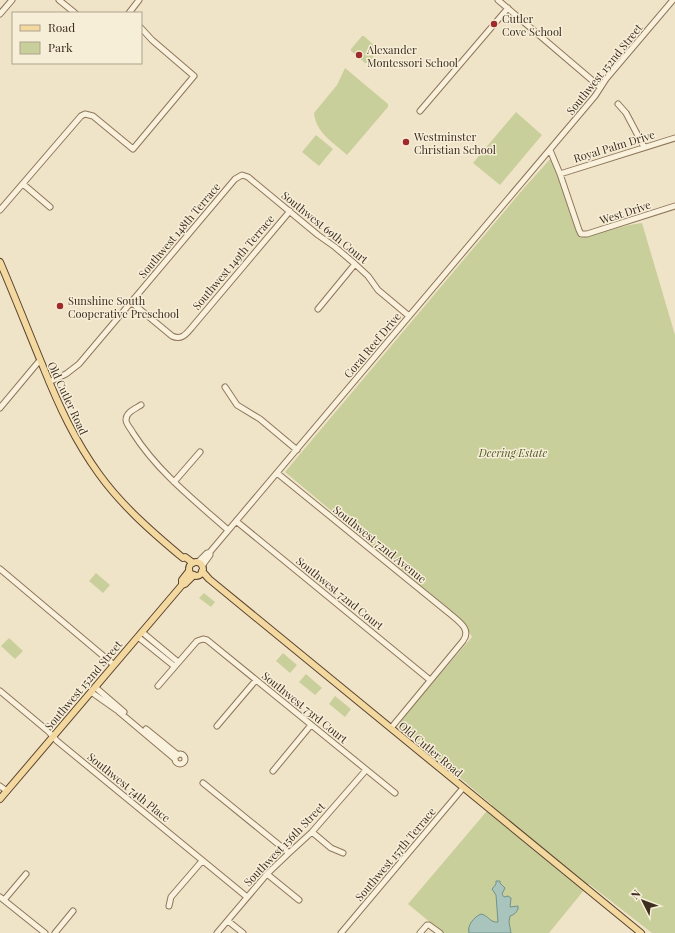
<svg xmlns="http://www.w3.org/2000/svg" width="675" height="933" font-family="'Playfair Display',serif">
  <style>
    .green { fill: #c9cf9b }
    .water { fill: #a9c4bc; stroke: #6f938a }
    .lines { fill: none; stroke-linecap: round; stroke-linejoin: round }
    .minor-casing { stroke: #8d765c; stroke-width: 7 }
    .major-casing { stroke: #5b4430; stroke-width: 8 }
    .minor { stroke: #faf1dc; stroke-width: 5 }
    .major { stroke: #f3d9a0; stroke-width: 6 }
    .poi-dot { fill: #9e2a2b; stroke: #f7eed8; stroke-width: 1.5 }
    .labels { text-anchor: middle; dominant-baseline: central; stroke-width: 3; stroke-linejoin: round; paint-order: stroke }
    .poi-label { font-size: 11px; fill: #3d2e20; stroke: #f7eed8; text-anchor: start }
    .street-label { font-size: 11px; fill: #3d2e20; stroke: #f7eed8 }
    .park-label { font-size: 11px; font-style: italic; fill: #4d5a26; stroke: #f7eed8 }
  </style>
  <rect width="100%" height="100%" fill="#f0e4c8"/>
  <path class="green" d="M362,36H364L378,49V51L368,63H365L351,51V49Z
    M345,68L388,104V107L347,155C333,142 316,133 314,113L337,85Z
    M516,112L542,135L500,185L473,163Z
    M316,135L333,149L319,166L302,152Z
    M551,158L580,238L629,225L642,223L675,335V933H652L589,884L549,933H443L408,904L492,805L397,724L472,637L463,621L285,472L524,188Z
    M96,573L110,585L103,593L89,581Z
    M204,593L215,602L211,607L199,598Z
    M9,638L23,651L15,659L1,646Z
    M283,653L297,665L290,673L276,661Z
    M306,674L322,688L315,695L299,682Z
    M335,696L351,709L345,717L329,704Z"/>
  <path class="water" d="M496,881H500V883L505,888L502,894L504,897L508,896L511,898L510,907L518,906V909C516,913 514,915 510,916L509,922L511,933H469C467,925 474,917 481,914C488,915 490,923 498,922L496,895L492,889L496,884Z"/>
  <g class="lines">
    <defs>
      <path id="minor" d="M59,0L75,13
        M498,0L600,87
        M129,13L139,0
        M0,14L12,0
        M618,104L626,113L644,147
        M420,111L508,8
        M550,150L560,174L579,230L581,234H587L675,206
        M560,174L675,138
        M23,184L50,207
        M0,210L81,116L85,114L93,116L133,149L194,76L152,40L141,28
        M131,302L172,336C182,341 187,333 193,326L290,211
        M318,309L355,264
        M49,382L66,374L79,364L235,179L242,175L248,177L318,235L335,247L355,264L368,276L378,290L409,316
        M225,387L237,405L260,419L297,450
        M141,405C135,409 126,412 126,420C126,424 131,429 133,433C158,472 194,500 228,530
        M0,408L40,360
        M277,473L449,613C458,621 472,629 463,641L391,728
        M174,482L200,452
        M236,521L430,680
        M198,562L207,553L210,552L595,96L606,79L673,0
        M202,566L210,555V552
        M0,569L114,665
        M142,632L178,662
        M138,637L174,666
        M158,686L197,641L203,639L207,640L395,793
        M95,687L124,712
        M0,691L48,731L57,741L247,897
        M91,692L118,711L175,759
        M217,726L256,680
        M146,729L178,755
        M175 759a5 5 0 1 1 10 0a5 5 0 1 1-10 0Z
        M273,771L311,725
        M203,783L289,853
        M0,786L7,791
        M312,832L331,848L343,853
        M267,874L299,900
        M0,897L45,933
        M4,900L26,874
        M169,906L171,897L202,861
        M228,921L243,933
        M55,933L73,911
        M217,933L267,874L289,853L312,832L366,770
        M341,933L463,788
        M420,933L427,925H429L440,933"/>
      <path id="major" d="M0,262C15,297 29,333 44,369C59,406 75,441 99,474C122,506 152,532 183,558L185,557L193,563
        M189 569a7 7 0 1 1 14 0a7 7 0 1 1-14 0Z
        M202,571L209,579L641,933
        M182,585V580L189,571
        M0,799L182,585L185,584L194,575"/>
    </defs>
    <use href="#minor" class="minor-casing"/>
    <use href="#major" class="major-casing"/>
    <use href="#minor" class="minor"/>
    <use href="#major" class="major"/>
  </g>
  <g class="poi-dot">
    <circle cx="494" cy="24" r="4"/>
    <circle cx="359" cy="55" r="4"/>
    <circle cx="406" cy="142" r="4"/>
    <circle cx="60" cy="306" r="4"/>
  </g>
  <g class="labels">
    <g class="poi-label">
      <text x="502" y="18">Cutler<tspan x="502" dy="13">Cove School</tspan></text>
      <text x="367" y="49">Alexander<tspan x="367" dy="13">Montessori School</tspan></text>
      <text x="414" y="136">Westminster<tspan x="414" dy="13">Christian School</tspan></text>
      <text x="68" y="300">Sunshine South<tspan x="68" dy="13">Cooperative Preschool</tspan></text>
    </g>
    <g class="street-label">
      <text transform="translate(604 69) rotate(-51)">Southwest 152nd Street</text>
      <text transform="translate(614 146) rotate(-17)">Royal Palm Drive</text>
      <text transform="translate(625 212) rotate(-18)">West Drive</text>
      <text transform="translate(325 227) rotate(39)">Southwest 69th Court</text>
      <text transform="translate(179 230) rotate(-50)">Southwest 148th Terrace</text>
      <text transform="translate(233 262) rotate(-50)">Southwest 149th Terrace</text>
      <text transform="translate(372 345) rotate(-50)">Coral Reef Drive</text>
      <text transform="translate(68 398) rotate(65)">Old Cutler Road</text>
      <text transform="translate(380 544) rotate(39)">Southwest 72nd Avenue</text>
      <text transform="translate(340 593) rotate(39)">Southwest 72nd Court</text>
      <text transform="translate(83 685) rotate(-50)">Southwest 152nd Street</text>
      <text transform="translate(305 707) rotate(39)">Southwest 73rd Court</text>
      <text transform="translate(431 749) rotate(40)">Old Cutler Road</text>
      <text transform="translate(129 787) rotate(39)">Southwest 74th Place</text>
      <text transform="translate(284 844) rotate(-46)">Southwest 156th Street</text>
      <text transform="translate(395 854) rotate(-50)">Southwest 157th Terrace</text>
    </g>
    <g class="park-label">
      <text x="513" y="452">Deering Estate</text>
    </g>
  </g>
  <rect x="12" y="12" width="130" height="52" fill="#f7eed8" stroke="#ada18e"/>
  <rect x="20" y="25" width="20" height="6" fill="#f3d9a0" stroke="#ada18e"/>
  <text x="48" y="32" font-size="12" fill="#3d2e20">Road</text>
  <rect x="20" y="42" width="20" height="12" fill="#c9cf9b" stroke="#ada18e"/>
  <text x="48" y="52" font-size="12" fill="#3d2e20">Park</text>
  <g transform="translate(643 901) rotate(312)" stroke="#f7eed8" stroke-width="3" paint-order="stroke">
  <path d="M0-3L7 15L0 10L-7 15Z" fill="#3d2e20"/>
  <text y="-6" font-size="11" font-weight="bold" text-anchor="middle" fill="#3d2e20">N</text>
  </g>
</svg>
